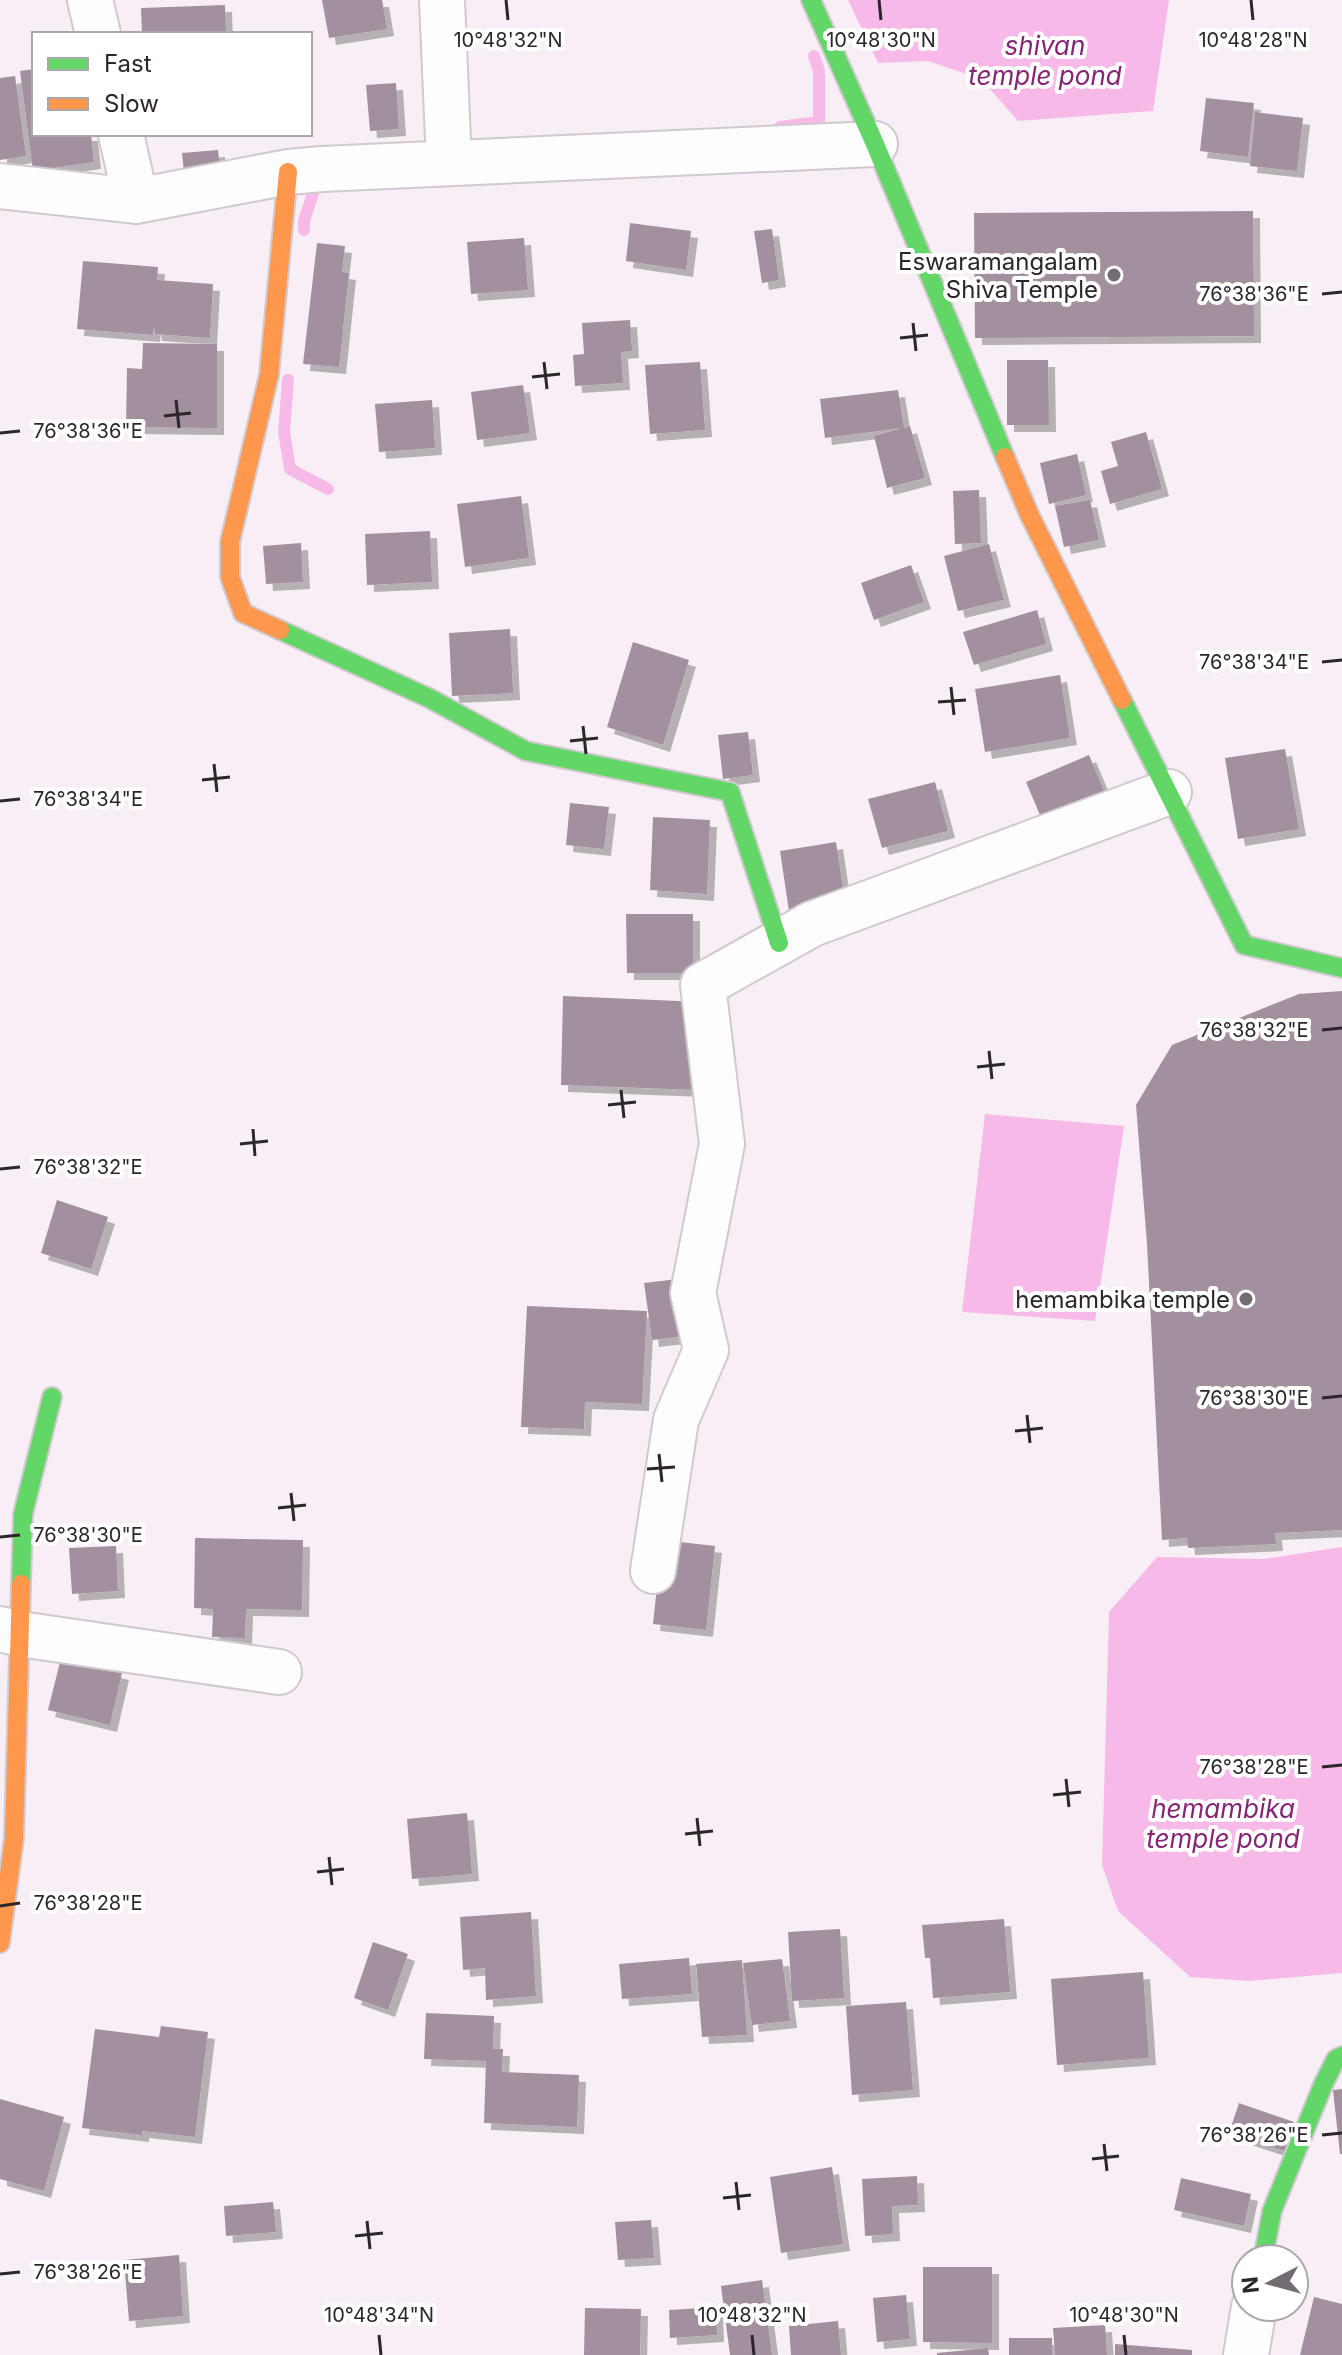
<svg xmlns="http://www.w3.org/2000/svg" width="1342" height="2355" font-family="Inter,sans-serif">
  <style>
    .water { fill: #f7bae8 }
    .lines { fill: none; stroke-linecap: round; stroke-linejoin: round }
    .stream { stroke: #f7bae8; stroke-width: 12 }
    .building { fill: #a2909e; filter: url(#shadow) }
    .street-casing { stroke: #d0c9ce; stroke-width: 48 }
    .fast-casing { stroke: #d0c9ce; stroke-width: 22 }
    .slow-casing { stroke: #d0c9ce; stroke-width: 22 }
    .street { stroke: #fefdfe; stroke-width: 44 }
    .fast { stroke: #63d668; stroke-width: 18 }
    .slow { stroke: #ff974d; stroke-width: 18 }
    .ticks { fill: none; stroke: #2c262b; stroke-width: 3 }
    .poi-dot { fill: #736c72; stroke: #fff; stroke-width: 3 }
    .labels { text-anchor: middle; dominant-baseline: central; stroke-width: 8; stroke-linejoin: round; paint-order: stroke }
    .poi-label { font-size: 24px; fill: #2c262b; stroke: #fff; text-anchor: end }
    .water-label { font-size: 26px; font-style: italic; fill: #852574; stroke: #fff }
    .ticks-label { font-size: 20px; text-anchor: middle; fill: #2c262b; stroke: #fff; stroke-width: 8; stroke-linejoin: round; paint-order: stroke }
  </style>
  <defs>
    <filter id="shadow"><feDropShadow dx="7" dy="7" stdDeviation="0" flood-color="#0004"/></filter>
  </defs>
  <rect width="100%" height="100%" fill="#f8eff6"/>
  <path class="water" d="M848,0H1169L1153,111L1018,121L981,79L928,61L878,63Z
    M985,1114L1124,1126L1095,1321L962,1312Z
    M1342,1547V1973L1249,1981L1190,1977L1118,1911L1102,1865L1109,1612L1157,1557L1264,1559Z"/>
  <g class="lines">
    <path class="stream" d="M780,127L819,122V71L814,56
      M304,230V221L315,187H324
      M288,380L284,432L290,469L328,489"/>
  </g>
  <path class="building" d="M322,0H382L387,29L329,38Z
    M225,5L226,34H142L141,8Z
    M34,69V134H91L94,162L33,171L20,71Z
    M15,76L26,156L0,160V78Z
    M396,83L399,129L370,131L366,85Z
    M1206,98L1254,103L1248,157L1200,151Z
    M1255,112L1303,118L1297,171L1250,166Z
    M218,150L220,168L184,172L182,153Z
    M1253,211L1254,336L975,338L974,213Z
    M630,223L691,231L686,270L626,261Z
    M772,229L779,280L762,283L754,231Z
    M524,238L528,290L471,294L467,242Z
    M317,243L345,246L342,272L349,273L339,367L303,364Z
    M83,261L158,267L157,280L213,284L210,338L155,334L154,326L153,335L77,329Z
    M630,320L632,351L621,352L623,383L575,386L573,355L584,354L582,323Z
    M143,343L217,344V428L126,427L127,368L142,369Z
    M1007,360H1048L1049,425H1007Z
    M700,362L705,430L650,434L645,365Z
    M523,385L530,433L477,440L471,392Z
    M898,390L904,428L910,426L925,478L887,488L874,436L902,428L825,438L820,399Z
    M432,400L435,448L379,452L375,404Z
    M1146,432L1162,489L1110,504L1101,471L1118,466L1111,442Z
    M1077,454L1086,495L1049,504L1040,463Z
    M979,490L981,543L955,544L953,491Z
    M521,496L529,558L465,567L457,504Z
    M1090,500L1099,540L1064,547L1055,506Z
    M430,531L432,582L367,585L365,534Z
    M301,543L303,582L266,584L263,546Z
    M989,544L1004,600L958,611L944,556Z
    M911,565L924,602L874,620L861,583Z
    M1037,610L1046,644L974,665L963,632Z
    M510,629L513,693L452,696L449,633Z
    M633,642L689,660L663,745L607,727Z
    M1060,675L1070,738L985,752L975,689Z
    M748,732L753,775L723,779L718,735Z
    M1285,749L1299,829L1238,839L1225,758Z
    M1089,755L1111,807L1048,834L1026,782Z
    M935,782L948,831L882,848L868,799Z
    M570,803L609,807L604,849L566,845Z
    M653,817L710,820L707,894L650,890Z
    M836,842L845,902L789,911L780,851Z
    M626,914H693V973H627Z
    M1342,991V1530L1275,1533L1276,1544L1188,1548L1187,1538L1162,1540L1147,1244L1136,1105L1172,1045L1299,994Z
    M563,996L701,1002L698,1090L561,1085Z
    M57,1200L108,1217L91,1269L41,1253Z
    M678,1279L686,1336L652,1340L644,1283Z
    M527,1306L647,1311L642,1404L585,1402L584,1429L521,1427Z
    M195,1538L303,1540L302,1610L246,1609L245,1638L212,1637L213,1609L194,1608Z
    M662,1540L715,1546L706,1630L653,1624Z
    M116,1546L118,1591L72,1594L69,1548Z
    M61,1658L122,1673L110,1725L48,1710Z
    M467,1813L472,1874L412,1879L407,1819Z
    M531,1912L536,1996L486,2000L485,1968L463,1970L460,1917Z
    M1004,1919L1010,1992L933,1998L930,1958H925L922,1925Z
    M840,1929L844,1998L792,2001L788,1932Z
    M373,1942L408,1954L388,2010L354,1998Z
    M689,1958L692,1994L622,1999L619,1964Z
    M782,1959L790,2021L752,2025L743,1963Z
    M742,1960L747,2035L702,2037L696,1964Z
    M1143,1972L1149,2058L1057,2065L1051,1979Z
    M906,2002L913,2090L852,2095L846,2006Z
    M426,2013L494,2016L493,2049H503L502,2072L579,2075L577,2127L484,2123L486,2061L424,2059Z
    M161,2026L208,2032L195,2137L142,2131V2135L82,2128L95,2029L159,2037Z
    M1342,2089V2154H1340L1333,2090Z
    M0,2099L64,2117L44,2191L0,2179Z
    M1239,2103L1294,2122L1284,2151L1229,2133Z
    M832,2167L843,2244L781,2253L770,2177Z
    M917,2176L918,2205L892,2206L893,2234L865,2236L862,2179Z
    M1181,2178L1251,2194L1244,2226L1174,2210Z
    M273,2202L276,2232L226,2236L224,2206Z
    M651,2220L654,2258L618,2260L615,2222Z
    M179,2255L183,2316L129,2321L124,2260Z
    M923,2267H992V2343L923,2342Z
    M762,2280L772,2355H730L721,2286Z
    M906,2295L910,2339L877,2342L873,2298Z
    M1314,2297L1342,2304V2355H1300Z
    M716,2307L717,2335L670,2338L669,2310Z
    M585,2308L641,2309L640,2355H584Z
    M838,2321L841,2355H791L789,2326Z
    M1105,2325L1107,2355H1055L1053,2328Z
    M1009,2338H1052V2355H1009Z
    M1115,2344L1192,2350V2355H1115Z
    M988,2348L989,2355H937V2353Z"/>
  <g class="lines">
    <defs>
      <path id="street" d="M90,0L98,34
        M442,0L449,163
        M121,134L136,201
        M0,186L136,201L288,172L322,169L875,144
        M653,1571L676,1420L706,1350L693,1293L722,1144L703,985L812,924L1169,792
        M0,1629L20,1634L279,1672
        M1246,2355L1254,2307"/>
      <path id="fast" d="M811,0L875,144L1005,457
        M280,630L429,698L526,751L730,792L779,943
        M1122,700L1244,945L1342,968
        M21,1584L23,1514L52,1397
        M1263,2259L1272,2211L1323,2085L1336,2059L1342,2056"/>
      <path id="slow" d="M1005,457L1030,516L1122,700
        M280,630L243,613L230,577V542L269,375L288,172
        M0,1943L14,1838L21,1584"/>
    </defs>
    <use href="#street" class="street-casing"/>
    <use href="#fast" class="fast-casing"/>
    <use href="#slow" class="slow-casing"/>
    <use href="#street" class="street"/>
    <use href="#fast" class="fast"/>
    <use href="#slow" class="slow"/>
  </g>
  <path class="ticks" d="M506,0L508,20M879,0L881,20M1251,0L1253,20M1322,294L1342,292M913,323L916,351M900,338L928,335M544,362L547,389M532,377L560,374M176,400L179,428M164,416L191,413M0,433L20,431M1322,662L1342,660M951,687L954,715M938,702L966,700M583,726L586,754M570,741L598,738M214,764L217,792M202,780L230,777M0,801L20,799M1322,1030L1342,1028M989,1051L992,1079M977,1067L1005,1064M621,1090L624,1118M608,1105L636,1102M253,1129L255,1156M240,1144L268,1141M0,1169L20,1167M1322,1398L1342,1396M1027,1415L1030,1443M1015,1431L1043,1428M659,1454L662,1482M647,1469L675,1467M291,1493L294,1521M278,1508L306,1505M0,1537L20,1535M1322,1767L1342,1765M1066,1779L1069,1807M1053,1795L1081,1792M697,1818L700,1846M685,1834L713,1831M329,1857L332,1885M317,1872L344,1869M0,1906L20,1903M1322,2135L1342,2133M1104,2144L1107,2171M1092,2159L1119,2156M736,2182L739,2210M723,2198L751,2195M367,2221L370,2249M355,2236L383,2233M0,2274L20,2272M379,2335L381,2355M752,2335L754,2355M1124,2335L1126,2355"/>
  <g class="poi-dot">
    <circle cx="1114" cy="275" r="8"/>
    <circle cx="1246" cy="1299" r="8"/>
  </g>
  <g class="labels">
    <g class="poi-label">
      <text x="1098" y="261">Eswaramangalam<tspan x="1098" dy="28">Shiva Temple</tspan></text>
      <text x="1230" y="1299">hemambika temple</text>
    </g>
    <g class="water-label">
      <text x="1045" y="45">shivan<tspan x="1045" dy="30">temple pond</tspan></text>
      <text x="1223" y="1808">hemambika<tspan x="1223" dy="30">temple pond</tspan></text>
    </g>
  </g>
  <g class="ticks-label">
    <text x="508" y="47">10°48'32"N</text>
    <text x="881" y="47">10°48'30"N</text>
    <text x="1253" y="47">10°48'28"N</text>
    <text x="1254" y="301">76°38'36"E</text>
    <text x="88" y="438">76°38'36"E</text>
    <text x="1254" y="669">76°38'34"E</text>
    <text x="88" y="806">76°38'34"E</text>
    <text x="1254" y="1037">76°38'32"E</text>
    <text x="88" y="1174">76°38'32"E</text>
    <text x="1254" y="1405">76°38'30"E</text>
    <text x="88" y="1542">76°38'30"E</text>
    <text x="1254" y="1774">76°38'28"E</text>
    <text x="88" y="1910">76°38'28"E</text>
    <text x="1254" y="2142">76°38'26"E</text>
    <text x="88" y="2279">76°38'26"E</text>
    <text x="379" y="2322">10°48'34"N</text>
    <text x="752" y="2322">10°48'32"N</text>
    <text x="1124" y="2322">10°48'30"N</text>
  </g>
  <rect x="32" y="32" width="280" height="104" fill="#ffffff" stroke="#aba8aa" stroke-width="2"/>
  <rect x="48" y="58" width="40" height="12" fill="#63d668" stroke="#aba8aa" stroke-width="2"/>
  <text x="104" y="72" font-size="24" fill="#2c262b">Fast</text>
  <rect x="48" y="98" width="40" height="12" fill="#ff974d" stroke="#aba8aa" stroke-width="2"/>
  <text x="104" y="112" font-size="24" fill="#2c262b">Slow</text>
  <g transform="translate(1270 2283) rotate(264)"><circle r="38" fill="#ffffff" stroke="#aba8aa" stroke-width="2"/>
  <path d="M0-6L14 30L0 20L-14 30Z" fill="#736c72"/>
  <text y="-12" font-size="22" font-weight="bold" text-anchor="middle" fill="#2c262b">N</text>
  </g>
</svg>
